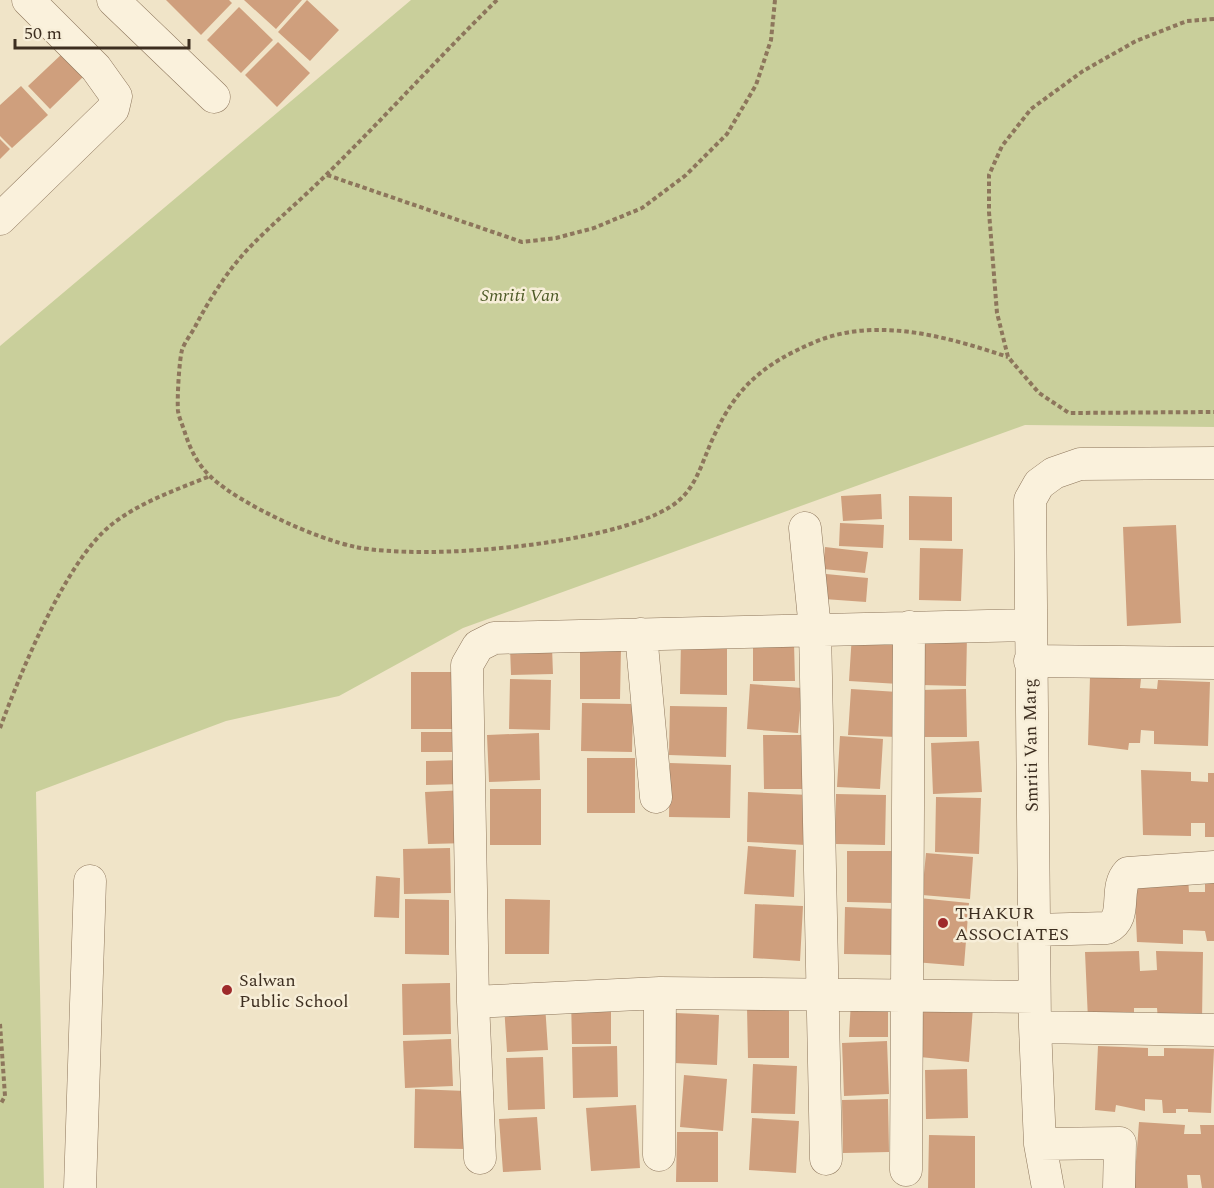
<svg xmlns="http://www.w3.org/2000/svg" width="1214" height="1188" font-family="Spectral,serif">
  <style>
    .green { fill: #c9cf9b }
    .building { fill: #cf9f7d }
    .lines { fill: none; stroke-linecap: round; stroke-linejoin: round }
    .minor-casing { stroke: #8d765c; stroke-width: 33 }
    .path { stroke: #8d765c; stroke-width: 4; stroke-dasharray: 4.5 3; stroke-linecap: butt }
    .minor { stroke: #faf1dc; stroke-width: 32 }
    .poi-dot { fill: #9e2a2b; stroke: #f7eed8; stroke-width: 2 }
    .labels { text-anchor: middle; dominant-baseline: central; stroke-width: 5; stroke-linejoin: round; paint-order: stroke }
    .park-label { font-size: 18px; font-style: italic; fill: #4d5a26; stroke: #f7eed8 }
    .street-label { font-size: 18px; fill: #3d2e20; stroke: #f7eed8 }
    .poi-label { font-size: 18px; fill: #3d2e20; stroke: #f7eed8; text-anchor: start }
  </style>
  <rect width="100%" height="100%" fill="#f0e4c8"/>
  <path class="green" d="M411,0H1214V427L1025,425L463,628L339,696L226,721L36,792L44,1188H0V346Z"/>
  <path class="building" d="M166,0H229L232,3L201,35Z
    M244,0H302L276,29Z
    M307,0L339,30L310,61L278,32Z
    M239,7L273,40L241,73L207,40Z
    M278,42L310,73L277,107L245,75Z
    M64,52L85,75L50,109L28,86Z
    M21,86L48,115L12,148L0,136V105Z
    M0,139L10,149L0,159Z
    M881,494L882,519L843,521L841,496Z
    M909,496L952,497V541L909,540Z
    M840,523L884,525L883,548L839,546Z
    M1176,525L1181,623L1127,626L1123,527Z
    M825,547L868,552L865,573L823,569Z
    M920,548L963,549L961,601L919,600Z
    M826,574L868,578L866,602L824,599Z
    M852,634L902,637L899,684L849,681Z
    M922,635L967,636L966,686L921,685Z
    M681,640L727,641V695L680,694Z
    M753,643H794L795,681H753Z
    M510,647H552L553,674L511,675Z
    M580,648H621L620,699H580Z
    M411,672H455L456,729H411Z
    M1090,677L1141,679L1140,688L1157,689L1158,680L1210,682L1208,746L1154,744V731L1141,730L1140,743H1129L1128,750L1088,745Z
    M510,679L551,680L550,730L509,729Z
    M750,684L802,688L798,733L747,729Z
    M851,689L898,692L896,737L848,735Z
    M966,689L967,737H921L920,690Z
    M582,703L633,704L632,752L581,751Z
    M670,706L727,707L726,757L669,755Z
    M421,732H463V752H421Z
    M539,733L540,780L489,782L487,735Z
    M763,735H802L803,789H764Z
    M840,736L883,739L880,789L837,787Z
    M979,741L982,792L933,794L931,743Z
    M587,758H635V813H587Z
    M461,760L462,784L426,785V761Z
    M670,763L731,765L730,818L669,817Z
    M1141,770L1191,772V781L1208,782V773H1214V837H1205V823H1191V836L1143,835Z
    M490,789H541V845H490Z
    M466,790L469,843L428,844L425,792Z
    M748,792L809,795L806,845L747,842Z
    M836,794L886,795L885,845L835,844Z
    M936,797L981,798L979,854L935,852Z
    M748,846L796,850L794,897L744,894Z
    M450,848L451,893L404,894L403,849Z
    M847,851H895L894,903L847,902Z
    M926,853L973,857L970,899L922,895Z
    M1205,873H1214V941H1207L1205,931L1183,930V944L1137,942L1134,880L1188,878L1189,892H1205Z
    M376,876L400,878L399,918L374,917Z
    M919,898L969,903L964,966L914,962Z
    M405,899L449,900V955L405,954Z
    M505,899L550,900L549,954H505Z
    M755,904L803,906L800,961L753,958Z
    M845,907L895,909L894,955L844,954Z
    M1139,951L1140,971L1157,970L1156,951L1203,952L1202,1022L1158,1020L1157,1008H1134V1022L1088,1020L1085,952Z
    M450,983L451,1034L403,1035L402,984Z
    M571,998H611V1044H572Z
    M888,1000V1037H849L851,1001Z
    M924,1002L973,1007L969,1062L920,1057Z
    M545,1004L548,1050L507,1052L504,1005Z
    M747,1007H789V1058H748Z
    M676,1013L719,1015L717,1065L674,1063Z
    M451,1039L453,1086L405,1088L403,1041Z
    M887,1041L889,1094L844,1096L842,1043Z
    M617,1046L618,1097L573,1098L572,1047Z
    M1098,1046L1148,1048V1056H1164V1048L1214,1049L1211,1113L1188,1112V1109H1176V1113H1163L1162,1100L1145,1099V1111L1116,1105L1115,1112L1095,1110Z
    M543,1057L545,1109L508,1110L506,1058Z
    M753,1064L797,1066L795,1114L751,1113Z
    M967,1069L968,1118L926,1119L925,1070Z
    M684,1075L727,1079L723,1131L680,1127Z
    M415,1089L466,1091L465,1149L414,1148Z
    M888,1099L889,1152L843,1153L842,1100Z
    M636,1105L640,1168L591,1171L586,1108Z
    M537,1117L541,1170L503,1172L499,1119Z
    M752,1118L799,1121L796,1173L749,1170Z
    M1139,1122L1185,1125L1184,1134H1201L1200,1125H1214V1188H1202L1200,1175H1187L1188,1188H1134Z
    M677,1132H718V1182H676Z
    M929,1135L975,1136V1188H928Z"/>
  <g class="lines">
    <defs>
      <path id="minor" d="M113,0L214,97
        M0,219L113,109L116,96L96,68L28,0
        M805,528L815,629L826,1159
        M641,634L656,797
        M1030,661L1214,663
        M1034,930L1107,928C1129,918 1113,889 1128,873L1214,867
        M473,1002L660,993L1034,997
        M1035,1027L1214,1030
        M1040,1144L1120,1143L1119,1188
        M659,1155L660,993
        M480,1158L473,1002L467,665L478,646L494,638L1030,625
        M906,1170L909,627
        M80,1188L90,881
        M1048,1188L1040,1144L1035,1027L1030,500L1039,484L1054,473L1080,464L1214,463"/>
    </defs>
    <use href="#minor" class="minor-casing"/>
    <path class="path" d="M497,0C439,57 384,118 326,175C301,200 273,223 249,248C228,270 211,297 197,323C193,332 185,341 182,350C179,362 177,399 178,411C179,418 183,426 185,433C191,451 198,465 212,478C242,505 316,539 356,547C426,561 609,545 670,507C696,491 701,464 713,438C736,387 763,364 815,342C876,316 948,337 1008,357
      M1214,19L1187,21L1136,41L1083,71L1031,109L1002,146L989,175V212L997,313L1008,357L1039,393L1069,413L1214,412
      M327,175L522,242L556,238L594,228L642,208L686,175L727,134L756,85L771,40L775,0
      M0,728C21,672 65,562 111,525C140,502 176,490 210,476
      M0,1024L5,1096L0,1105"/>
    <use href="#minor" class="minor"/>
  </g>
  <g class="poi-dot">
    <circle cx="943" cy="923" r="6"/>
    <circle cx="227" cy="990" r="6"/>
  </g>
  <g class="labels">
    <g class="park-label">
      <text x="520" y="295">Smriti Van</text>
    </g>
    <g class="street-label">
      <text transform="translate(1031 745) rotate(-91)">Smriti Van Marg</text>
    </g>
    <g class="poi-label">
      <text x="955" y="913">THAKUR<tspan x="955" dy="21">ASSOCIATES</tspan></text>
      <text x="239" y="980">Salwan<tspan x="239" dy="21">Public School</tspan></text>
    </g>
  </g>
  <path d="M15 39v9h174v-9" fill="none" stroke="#3d2e20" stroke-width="3"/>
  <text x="24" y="39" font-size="18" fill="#3d2e20" stroke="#f7eed8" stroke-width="4.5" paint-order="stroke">50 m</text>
</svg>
